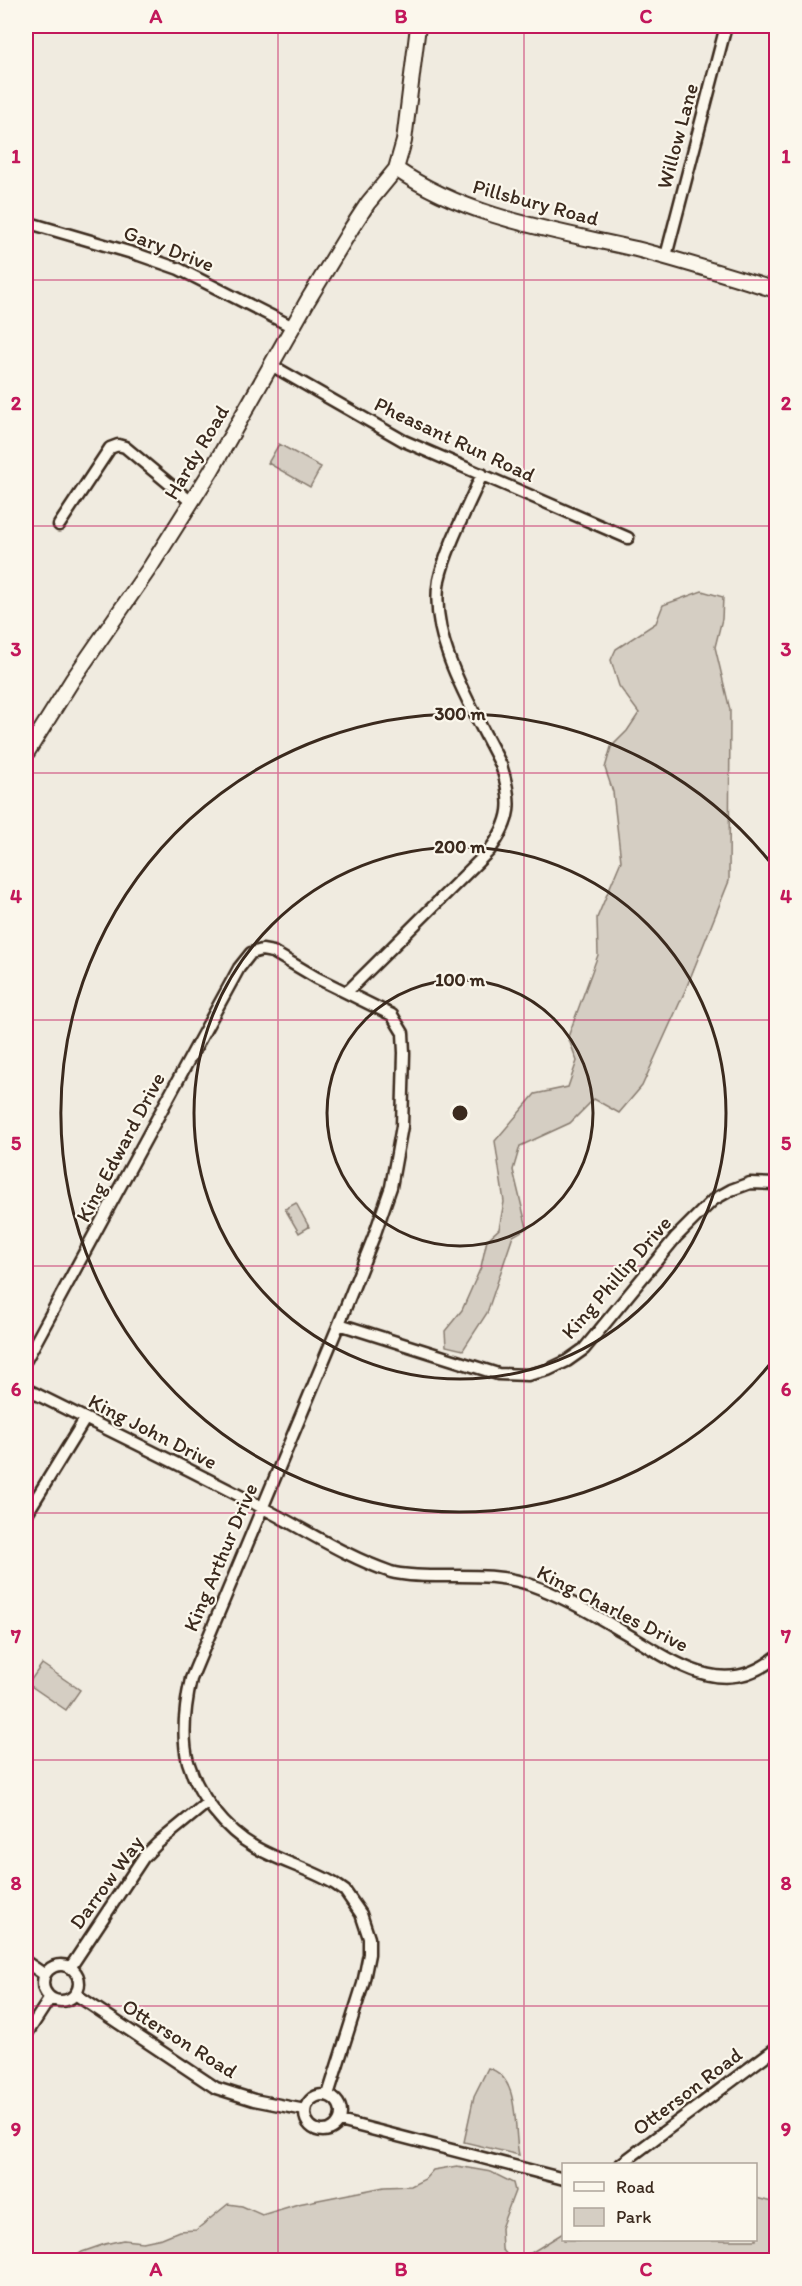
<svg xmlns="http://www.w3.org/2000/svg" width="802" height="2286" font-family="Itim,sans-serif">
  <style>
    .green { fill: #d5cec3; stroke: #887c70; stroke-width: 1.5 }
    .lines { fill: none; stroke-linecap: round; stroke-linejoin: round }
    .street-casing { stroke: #3b2a1e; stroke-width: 15 }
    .secondary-casing { stroke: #3b2a1e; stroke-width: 18 }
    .street { stroke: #fbf7ec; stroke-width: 10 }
    .secondary { stroke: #fbf7ec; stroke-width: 14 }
    .grid { fill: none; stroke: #c2185b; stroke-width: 1.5; stroke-opacity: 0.55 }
    .ring { fill: none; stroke: #3b2a1e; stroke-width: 3 }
    .labels { text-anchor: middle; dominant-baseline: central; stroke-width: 4.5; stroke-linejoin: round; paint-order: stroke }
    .street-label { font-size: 21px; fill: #3b2a1e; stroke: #fbf7ec }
    .centre { fill: #3b2a1e; stroke: #fbf7ec; stroke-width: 3 }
    .ring-label { font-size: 18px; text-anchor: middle; font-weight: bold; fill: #3b2a1e; stroke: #fbf7ec; stroke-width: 4.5; stroke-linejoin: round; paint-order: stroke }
    .neatline { fill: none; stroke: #c2185b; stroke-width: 2 }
    .grid-label { font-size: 20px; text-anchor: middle; font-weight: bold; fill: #c2185b }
  </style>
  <rect width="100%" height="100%" fill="#f0ebe0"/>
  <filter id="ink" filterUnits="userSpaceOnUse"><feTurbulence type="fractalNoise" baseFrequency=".0167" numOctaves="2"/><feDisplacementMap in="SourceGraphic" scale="12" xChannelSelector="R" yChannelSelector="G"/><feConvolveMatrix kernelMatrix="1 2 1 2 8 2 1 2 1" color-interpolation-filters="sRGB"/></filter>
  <g filter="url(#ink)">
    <path class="green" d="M279,444L321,467L310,487L268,463Z
      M702,591L723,597L722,619L715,647L730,710L729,881L685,991L642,1086L619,1113L594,1099L570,1123L520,1146L513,1170L527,1228L513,1236L487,1313L463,1350L446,1346L445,1331L462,1310L481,1267L487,1240L499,1229L504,1202L495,1141L535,1094L568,1087L577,1061L568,1037L598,955L597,918L621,861L613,792L605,768L611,747L627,731L639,713L619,686L611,660L616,649L656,623L663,605Z
      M296,1203L309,1227L299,1233L285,1209Z
      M42,1664L80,1690L66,1710L28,1684Z
      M488,2068C521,2077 513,2128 519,2155L464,2142L474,2096Z
      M457,2166L491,2172L513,2183L515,2191L501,2228L502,2249L509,2257L531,2253L563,2233L564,2240H756V2198L776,2203V2260H70L82,2252L105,2244L123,2240L143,2242L162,2238L179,2231L196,2230L228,2204L242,2206L262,2215L298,2204L384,2187L411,2186L425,2179L433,2170Z"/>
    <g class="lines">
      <defs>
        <path id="street" d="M26,222L139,255L179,269L293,327
          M666,256L726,26
          M271,365L404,441L628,538
          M59,525L110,448L118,445L125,447L190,501
          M347,992L489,851C512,820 513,802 501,765C475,712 428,641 439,580C446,548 469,505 482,474
          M339,1324L498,1374L528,1375L548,1370L567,1361L584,1349L676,1237L713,1200L731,1190L750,1183L776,1184
          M26,1360L204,1032L239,968L251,953L262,950L273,952L317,978L392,1015L403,1033L404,1053L402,1126L391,1187L374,1236L339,1324L191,1679C185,1706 181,1735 188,1762C198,1795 225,1830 255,1847C281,1862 310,1869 335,1884L345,1891L361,1914L369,1938V1954L363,1984L328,2095
          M26,1389C104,1428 184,1466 261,1507C304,1529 346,1557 391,1572C406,1576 422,1576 437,1576C468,1576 501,1574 531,1585C562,1596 592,1613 620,1630C670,1658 721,1703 776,1657
          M26,1515L85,1419
          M26,1962L45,1975
          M43 1983a18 18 0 1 1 36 0a18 18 0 1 1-36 0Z
          M70,1968L143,1858L158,1843L208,1802
          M75,1994L216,2088L254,2100L305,2110
          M26,2035L50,1998
          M305 2113a18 18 0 1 1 36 0a18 18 0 1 1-36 0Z
          M340,2121L564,2179
          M621,2164L776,2048"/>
        <path id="secondary" d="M396,169C468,218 552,230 636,249C683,261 730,276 776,290
          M26,754L73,679L151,566L211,471L308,300L351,229L368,203L396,169L404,141L418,26"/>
      </defs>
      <use href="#street" class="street-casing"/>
      <use href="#secondary" class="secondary-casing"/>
      <use href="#street" class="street"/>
      <use href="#secondary" class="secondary"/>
    </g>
  </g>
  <path class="grid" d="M278,26V2260M524,26V2260M26,280H776M26,526H776M26,773H776M26,1020H776M26,1266H776M26,1513H776M26,1760H776M26,2006H776"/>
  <g class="ring">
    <circle cx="460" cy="1113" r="133"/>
    <circle cx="460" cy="1113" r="266"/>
    <path d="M774 1359A399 399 0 1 1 774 867"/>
  </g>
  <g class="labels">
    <g class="street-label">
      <text transform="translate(677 136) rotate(-75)">Willow Lane</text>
      <text transform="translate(536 202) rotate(15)">Pillsbury Road</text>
      <text transform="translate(169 248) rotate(21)">Gary Drive</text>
      <text transform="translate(455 439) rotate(25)">Pheasant Run Road</text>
      <text transform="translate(196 452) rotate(-59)">Hardy Road</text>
      <text transform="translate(120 1147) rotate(-62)">King Edward Drive</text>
      <text transform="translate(616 1277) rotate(-49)">King Phillip Drive</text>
      <text transform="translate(153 1431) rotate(27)">King John Drive</text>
      <text transform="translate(220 1557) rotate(-67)">King Arthur Drive</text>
      <text transform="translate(613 1608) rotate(27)">King Charles Drive</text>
      <text transform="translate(106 1882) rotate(-54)">Darrow Way</text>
      <text transform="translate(180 2038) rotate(32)">Otterson Road</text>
      <text transform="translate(687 2091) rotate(-37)">Otterson Road</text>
    </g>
  </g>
  <circle cx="460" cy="1113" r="9" class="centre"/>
  <g class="ring-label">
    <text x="460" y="720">300 m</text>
    <text x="460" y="853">200 m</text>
    <text x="460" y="986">100 m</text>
  </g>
  <rect width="802" height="2286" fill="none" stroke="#fbf7ec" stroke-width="66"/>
  <rect x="562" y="2163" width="195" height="78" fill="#fbf7ec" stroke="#aea59a" stroke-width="1.5"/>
  <rect x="574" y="2182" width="30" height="9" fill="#fbf7ec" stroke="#aea59a" stroke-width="1.5"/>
  <text x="616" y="2193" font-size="18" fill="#3b2a1e">Road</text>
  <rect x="574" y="2208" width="30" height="18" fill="#d5cec3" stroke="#aea59a" stroke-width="1.5"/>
  <text x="616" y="2223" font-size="18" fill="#3b2a1e">Park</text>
  <rect x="33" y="33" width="736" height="2220" class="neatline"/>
  <g class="grid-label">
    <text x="156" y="23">A</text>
    <text x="401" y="23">B</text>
    <text x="646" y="23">C</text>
    <text x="16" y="163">1</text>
    <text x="786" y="163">1</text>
    <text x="16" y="410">2</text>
    <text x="786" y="410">2</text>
    <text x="16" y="656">3</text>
    <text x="786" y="656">3</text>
    <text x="16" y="903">4</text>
    <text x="786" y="903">4</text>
    <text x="16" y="1150">5</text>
    <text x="786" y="1150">5</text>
    <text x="16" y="1396">6</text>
    <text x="786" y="1396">6</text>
    <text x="16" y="1643">7</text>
    <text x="786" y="1643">7</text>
    <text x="16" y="1890">8</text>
    <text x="786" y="1890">8</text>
    <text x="16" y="2136">9</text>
    <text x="786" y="2136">9</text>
    <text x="156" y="2276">A</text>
    <text x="401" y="2276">B</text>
    <text x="646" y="2276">C</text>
  </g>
</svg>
